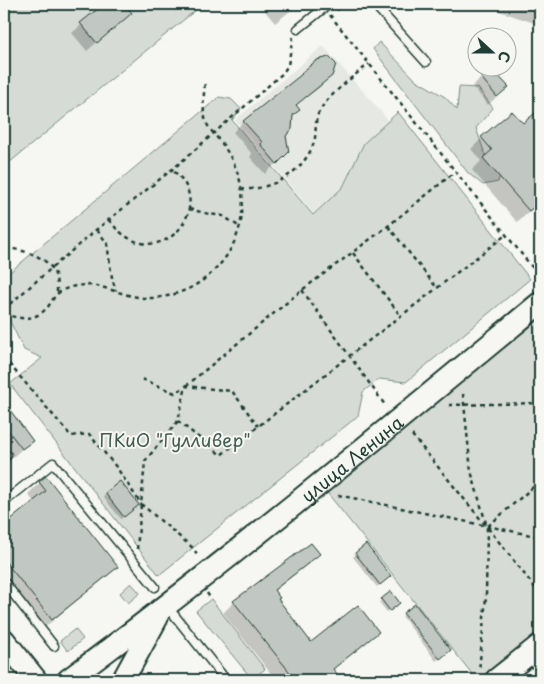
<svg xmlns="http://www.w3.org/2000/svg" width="544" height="684" font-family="'Playpen Sans',sans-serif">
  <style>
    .built { fill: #e6e8e4 }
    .green { fill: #d6dbd6; stroke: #7a8c85 }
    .shadow { fill: #0003 }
    .building { fill: #c1c8c3; stroke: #1f3d34 }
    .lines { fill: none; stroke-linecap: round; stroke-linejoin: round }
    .lane-casing { stroke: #1f3d34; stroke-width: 11 }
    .secondary-casing { stroke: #1f3d34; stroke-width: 25 }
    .path { stroke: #1f3d34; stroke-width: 2.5; stroke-dasharray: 4 4; stroke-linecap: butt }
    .lane { stroke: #f6f6f2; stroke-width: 8 }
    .secondary { stroke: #f6f6f2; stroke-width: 21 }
    .labels { text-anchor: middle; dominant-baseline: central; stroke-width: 4; stroke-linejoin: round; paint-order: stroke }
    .park-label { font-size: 18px; fill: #445d54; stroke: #f6f6f2 }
    .street-label { font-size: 18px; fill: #1f3d34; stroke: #f6f6f2 }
  </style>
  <rect width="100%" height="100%" fill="#f6f6f2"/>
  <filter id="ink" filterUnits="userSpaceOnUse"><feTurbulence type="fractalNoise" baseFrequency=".02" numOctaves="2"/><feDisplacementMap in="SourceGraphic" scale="10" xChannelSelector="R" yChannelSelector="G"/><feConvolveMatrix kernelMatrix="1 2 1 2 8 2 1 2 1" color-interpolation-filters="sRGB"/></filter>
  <g filter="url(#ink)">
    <path class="built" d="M323,46L389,121L364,143L343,187L314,214L235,120Z"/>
    <path class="green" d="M4,4H203L4,167Z
      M379,42L416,80L445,97L457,110L459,87L478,88L493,108L476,128L485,154L501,172L498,182L483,185L468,173L373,49Z
      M219,97L231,99L241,109L232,120L313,215L343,187L364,143L398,112L530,279L406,382L379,379L363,392L358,416L159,575L10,384L42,358L24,350L4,309V277Z
      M540,313V635L481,680H477L325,490Z
      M131,583L140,593L128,603L120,593Z
      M211,599L265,669L252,679L196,611Z
      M75,629L83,639L68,651L60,641Z"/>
    <path class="shadow" d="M105,4H123L130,13L87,51L72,33Z
      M259,4H299L275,23Z
      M501,4H540V25L499,11Z
      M318,61L331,75L320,87L295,106L298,110L292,117L285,135L288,152L265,174L250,157L252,154L233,132L244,121L292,83Z
      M492,69L507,87L488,105L472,86Z
      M540,110V202L517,222L472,170L481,161L471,149L482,138L523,125Z
      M4,405L31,441L13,457L4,445Z
      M46,477L117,567L105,578L40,631L4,586V527L34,502L28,494Z
      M120,483L135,507L121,519L103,497Z
      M366,546L387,578L377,587L353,557Z
      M318,554L307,565L273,592L276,599L311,644L378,632L366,643L332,670L340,680H276L223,613L234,602Z
      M382,600L396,605L387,612L379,602Z
      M404,614L447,653L436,661L402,616Z"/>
    <path class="building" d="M104,4H124L132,13L97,43L80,23Z
      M329,57L336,64L332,76L296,105L300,110L293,115L292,129L286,136L289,152L277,164L261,145L262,142L243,121L302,74L301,73L317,60Z
      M491,68L509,87L497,97L480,76Z
      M540,109V202L529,211L483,158L492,150L481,137L512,111L523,123Z
      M4,402L33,441L22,449L4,425Z
      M46,476L118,567L52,620L4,560V525L46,491L39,482Z
      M120,481L139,505L124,517L105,493Z
      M311,543L320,554L274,590L280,598L278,599L311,642L358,605L379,632L333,669L342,680H296L233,601Z
      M366,544L391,576L380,585L355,553Z
      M391,591L400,603L390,611L381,599Z
      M415,604L451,650L440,659L403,613Z"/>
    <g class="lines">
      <defs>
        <path id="lane" d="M374,4L426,62
          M298,29L329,4
          M4,458L7,455
          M4,502L53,463L155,587
          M4,582L54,646
          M167,606L226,680
          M529,656L540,670"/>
        <g id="secondary">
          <path d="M4,640L36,680"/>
          <path id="s1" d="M68,680C230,560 385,431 540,303"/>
          <path d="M123,680L157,618"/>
          <path d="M496,680L540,645"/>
        </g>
      </defs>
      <use href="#lane" class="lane-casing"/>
      <use href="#secondary" class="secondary-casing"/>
      <path class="path" d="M337,10L346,4
        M330,15L540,277
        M241,189C272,191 305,171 314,142C317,133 314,121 319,112C327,96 355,75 369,64
        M189,209L209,214L223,216L240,227
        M109,220C157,283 221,205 172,170
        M388,226L437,288
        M97,230L107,243L112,278L116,291
        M6,248C24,250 52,257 56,278C57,283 57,289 57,294
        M353,253L400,315
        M302,290L385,405
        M4,309L97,229L174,168L283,73L288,65L293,37
        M4,313C18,320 34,321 46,309C51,304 53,296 60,292C70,285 85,284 97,286C115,290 133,299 152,298C211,295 254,239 240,181C237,168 228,151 220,141C216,136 211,131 208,126C201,112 204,96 205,81
        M4,358L71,436L89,434L117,468L141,504L193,548L197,554
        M142,379L175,393L186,386L232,391L258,426
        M463,394L471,471L487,527L486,597L479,671
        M449,405L540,403
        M178,421L221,455L507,234
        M412,435L487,527L540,481
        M338,495L540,537
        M488,528L540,594
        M137,549L145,461L178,421L186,386L302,290L388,226L456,171
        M207,593L211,599"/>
      <use href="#lane" class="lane"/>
      <use href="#secondary" class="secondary"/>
    </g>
  </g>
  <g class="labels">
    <g class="park-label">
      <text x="175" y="439">ПКиО "Гулливер"</text>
    </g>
    <g class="street-label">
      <text stroke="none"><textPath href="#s1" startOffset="360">улица Ленина</textPath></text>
    </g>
  </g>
  <rect width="544" height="684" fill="none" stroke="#f6f6f2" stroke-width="20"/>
  <rect x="10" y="10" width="524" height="664" fill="none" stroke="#1f3d34" stroke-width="2" filter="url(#ink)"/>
  <g transform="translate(492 52) rotate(111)"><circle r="24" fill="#f6f6f2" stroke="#a0aca6"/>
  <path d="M0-4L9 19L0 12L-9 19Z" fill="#1f3d34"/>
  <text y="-8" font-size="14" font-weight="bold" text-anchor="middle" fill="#1f3d34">С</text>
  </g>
</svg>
